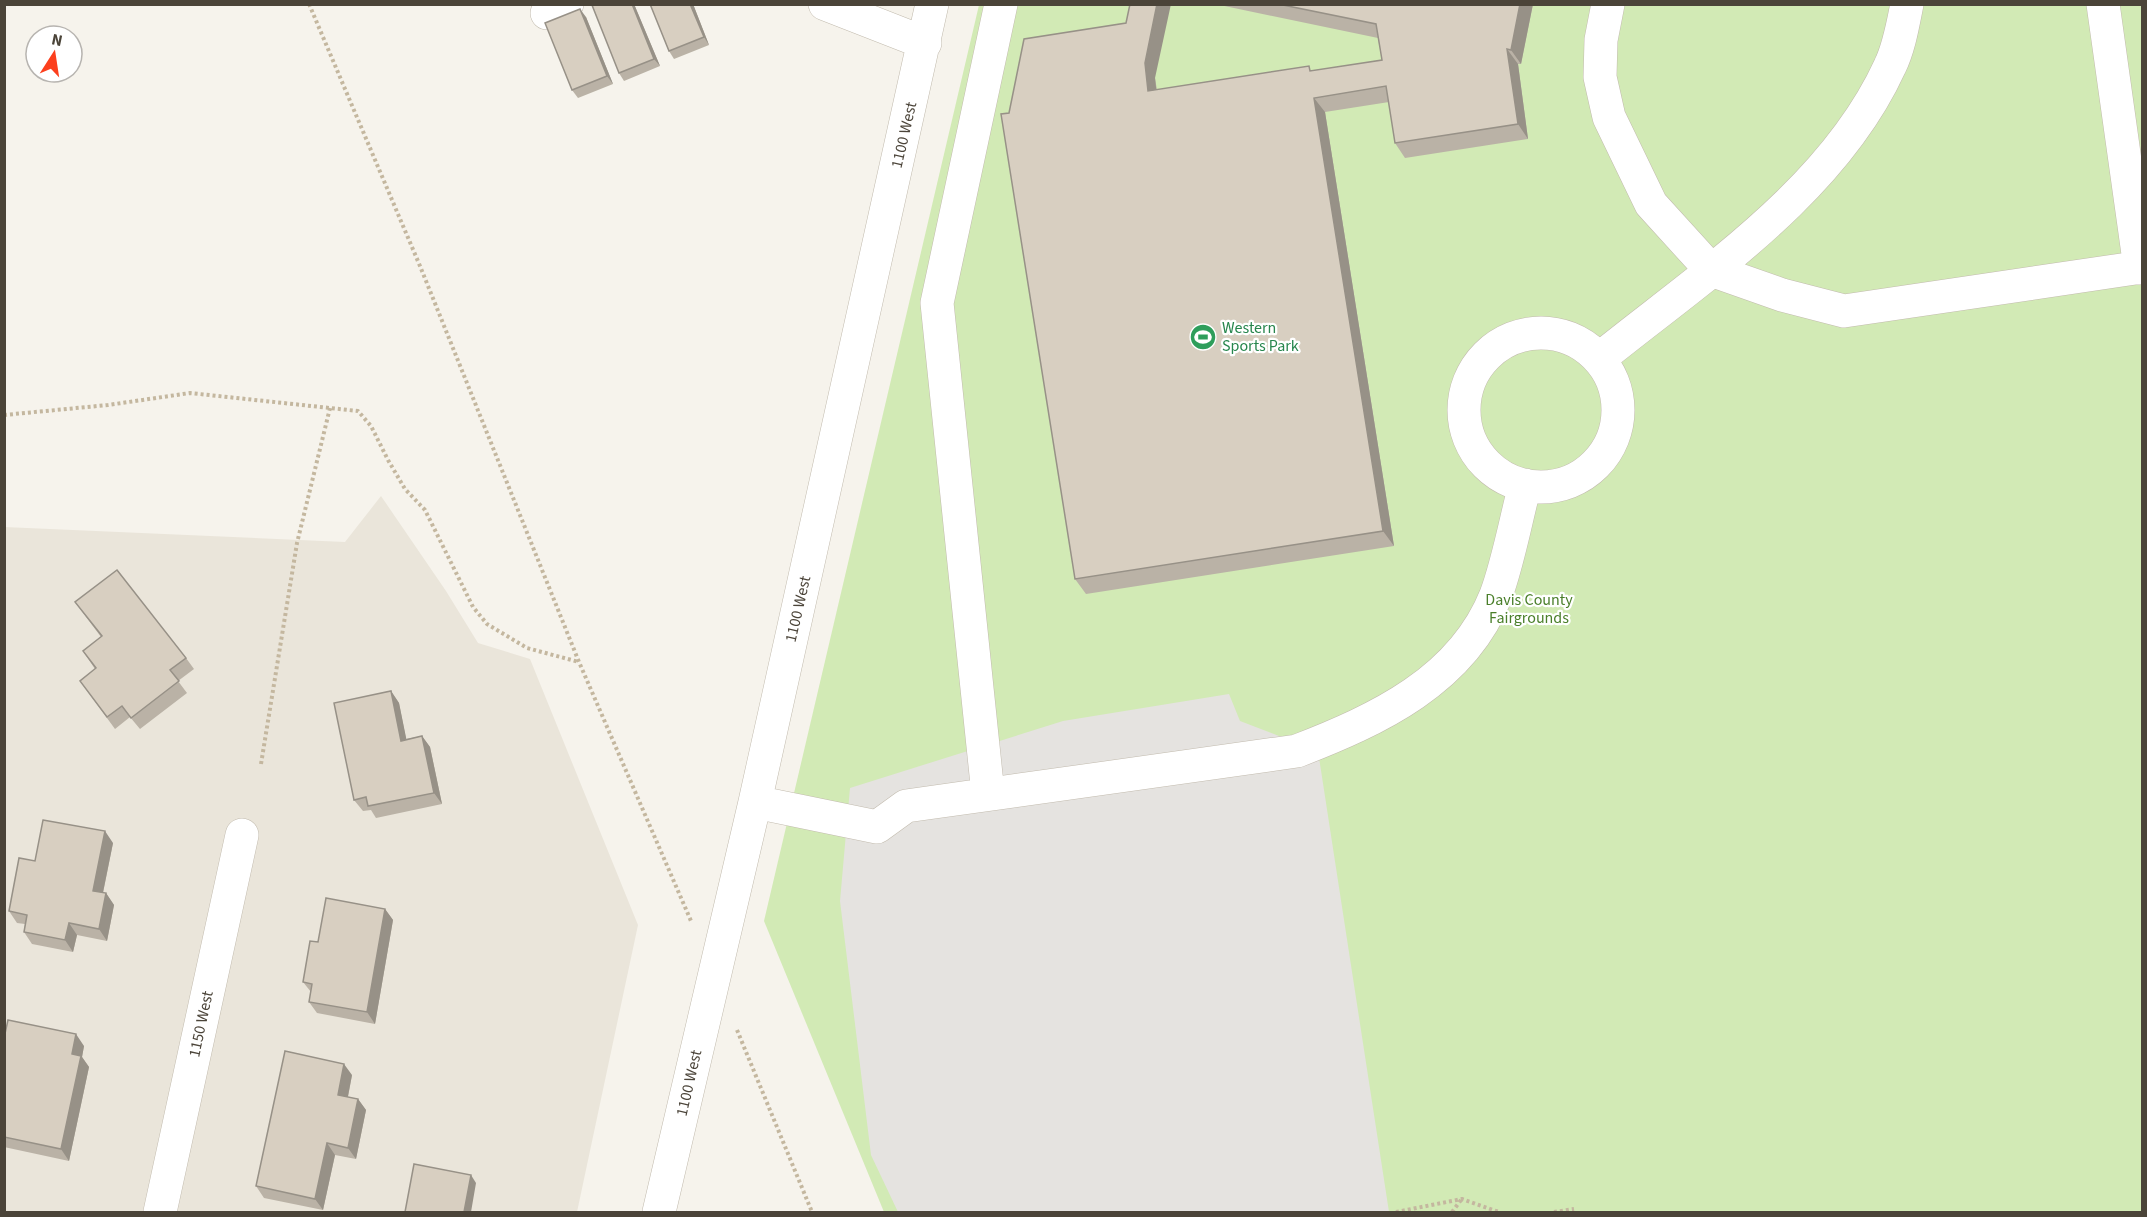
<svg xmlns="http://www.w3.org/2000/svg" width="2147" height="1217" font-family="'Source Sans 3',sans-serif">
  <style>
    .residential { fill: #eae5da }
    .green { fill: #d2eab5 }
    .parking { fill: #e5e3e0 }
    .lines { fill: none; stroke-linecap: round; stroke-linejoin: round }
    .minor-casing { stroke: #c2bbae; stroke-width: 34 }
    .path { stroke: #c4b79f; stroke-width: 4; stroke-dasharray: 3 3; stroke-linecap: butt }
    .minor { stroke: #fff; stroke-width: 33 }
    .wall { fill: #bab2a6 }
    .shaded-wall { fill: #979187 }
    .building { fill: #d8cfc1; stroke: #979187; stroke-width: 1.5 }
    .labels { text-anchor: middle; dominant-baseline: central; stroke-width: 4.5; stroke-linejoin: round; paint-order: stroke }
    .street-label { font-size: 16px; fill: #4b4439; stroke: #fff }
    .leisure-label { font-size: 16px; fill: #27864d; stroke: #fff; text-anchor: start }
    .park-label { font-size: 16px; fill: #4a7f2a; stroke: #fff }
  </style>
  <rect width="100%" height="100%" fill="#f6f3ec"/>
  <path class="residential" d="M381,496L446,591L478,643L530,659L638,925L577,1212H5L4,527L345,542Z"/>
  <path class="green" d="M979,5H2142V1212H884L764,921Z"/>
  <path class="parking" d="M1229,694L1240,721L1318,751L1389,1212H898L871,1155L840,901L850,788L1063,721Z"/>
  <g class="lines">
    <defs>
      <path id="minor" d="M825,4L925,43
        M1608,4L1601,40L1600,77L1609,117L1651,204L1711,270L1782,295L1844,311L2142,267
        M2103,4L2140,268
        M547,13L567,4
        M1464 410a77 77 0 1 1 154 0a77 77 0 1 1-154 0Z
        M1599,359C1703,275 1833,191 1890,66C1899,48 1903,24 1907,4
        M988,794L937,303L1001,4
        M755,802L877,827L906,806L1297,751C1377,720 1462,681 1496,595C1508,563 1516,519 1525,485
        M160,1212L242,835
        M659,1212L755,802L932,4"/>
    </defs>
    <use href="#minor" class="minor-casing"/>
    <path class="path" d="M309,4L420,266L579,662L691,921
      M4,415L108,405L190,393L358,411L371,426L388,460L405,489L425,510L473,607L487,624L527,648L579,662
      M261,764L297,543L330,408
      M737,1030L812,1212
      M1396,1212L1462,1199L1499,1212
      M1452,1212L1461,1200
      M1554,1212L1574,1209"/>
    <use href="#minor" class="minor"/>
  </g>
  <path class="wall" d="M634,4L660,66L624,81L619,73Z
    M650,4H693L709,45L674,59L669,51Z
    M1215,4H1533L1521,64H1518L1528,139L1405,158L1395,143L1389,102L1325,112L1394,546L1086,594L1075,579L1009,113L1126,23L1155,78L1157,90L1312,71L1382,60L1378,38Z
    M586,17L613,84L578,98L572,90Z
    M75,602L186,658L194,669L178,681L187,693L140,729L130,717L115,729L80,681L95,669L83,651L101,637Z
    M391,691L399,703L406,739L422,736L430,747L442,804L376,818L371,810L363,811L354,800Z
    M113,843L103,893H106L114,905L107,941L77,935L73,952L32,944L24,932L25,924L17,923L9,911L35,861Z
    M385,909L393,920L375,1024L317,1013L309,1002L311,992L303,982L318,942Z
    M4,1038L84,1046L82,1057L89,1067L69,1161L4,1147Z
    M352,1075L348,1097L358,1099L366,1110L356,1159L335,1155L323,1210L264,1198L256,1186Z"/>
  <path class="shaded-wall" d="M632,4H634L660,66L654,59Z
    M690,4H693L709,45L704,37Z
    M1157,4H1171L1155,78L1158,106L1148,91L1145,63Z
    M1520,4H1533L1521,64L1511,50Z
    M580,9L586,17L613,84L607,76Z
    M1507,49L1518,64L1528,139L1518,124Z
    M1314,98L1325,112L1394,546L1383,531Z
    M391,691L399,703L409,752L401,741Z
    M422,736L430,747L442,804L434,793Z
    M105,831L113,843L101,902L93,891Z
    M106,893L114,905L107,941L99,929Z
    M385,909L393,920L375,1024L367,1012Z
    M69,923L77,935L73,952L65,940Z
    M76,1034L84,1046L82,1057L89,1067L69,1161L61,1149L72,1054Z
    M344,1064L352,1075L346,1106L338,1095Z
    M358,1099L366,1110L356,1159L348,1148Z
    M327,1143L335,1155L323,1210L315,1199Z
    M471,1175L476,1183L471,1212H464Z"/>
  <path class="building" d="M594,4H632L654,59L619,73L592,5Z
    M650,4H690L704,37L669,51Z
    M1130,4H1157L1145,63L1148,91L1309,66L1310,71L1382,60L1376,24L1278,4H1520L1511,50L1507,49L1518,124L1395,143L1386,86L1314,98L1383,531L1075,579L1001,114L1009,113L1024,39L1126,23Z
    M580,9L607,76L572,90L545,23Z
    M117,570L186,658L170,670L179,681L131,718L122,706L107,717L80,681L96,668L83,651L102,636L75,602Z
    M391,691L401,741L422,736L434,793L368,806L366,797L354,800L334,703Z
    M43,820L105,831L93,891L106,893L99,929L69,923L65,940L24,932L27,915L9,911L19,858L35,861Z
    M326,898L385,909L367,1012L309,1002L312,984L303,982L310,941L318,942Z
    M8,1020L76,1034L72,1054L81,1056L61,1149L4,1137V1038Z
    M285,1051L344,1064L338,1095L358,1099L348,1148L327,1143L315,1199L256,1186Z
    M414,1164L471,1175L464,1212H405Z"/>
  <defs>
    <symbol id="stadium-disc" viewBox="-11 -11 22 22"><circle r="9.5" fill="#2e9e5b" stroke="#fff"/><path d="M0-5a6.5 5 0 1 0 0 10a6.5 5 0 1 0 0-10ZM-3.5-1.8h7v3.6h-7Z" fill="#fff"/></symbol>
  </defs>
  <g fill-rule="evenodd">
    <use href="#stadium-disc" x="1188" y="322" width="30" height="30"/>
  </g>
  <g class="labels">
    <g class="street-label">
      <text transform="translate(904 135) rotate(-77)">1100 West</text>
      <text transform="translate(798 609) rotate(-77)">1100 West</text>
      <text transform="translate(201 1024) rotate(-78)">1150 West</text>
      <text transform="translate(689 1083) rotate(-77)">1100 West</text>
    </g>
    <g class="leisure-label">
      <text x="1222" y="328">Western<tspan x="1222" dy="18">Sports Park</tspan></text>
    </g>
    <g class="park-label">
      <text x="1529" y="600">Davis County<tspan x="1529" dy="18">Fairgrounds</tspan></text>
    </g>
  </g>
  <rect width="2147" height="1217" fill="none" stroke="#4b4439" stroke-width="12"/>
  <g transform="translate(54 54) rotate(12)"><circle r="28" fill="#ffffff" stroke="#b7b4b0" stroke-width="1.5"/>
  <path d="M0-4.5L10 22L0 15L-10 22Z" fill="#fc3f1d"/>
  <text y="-9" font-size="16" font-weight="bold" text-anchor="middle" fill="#4b4439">N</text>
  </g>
</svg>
